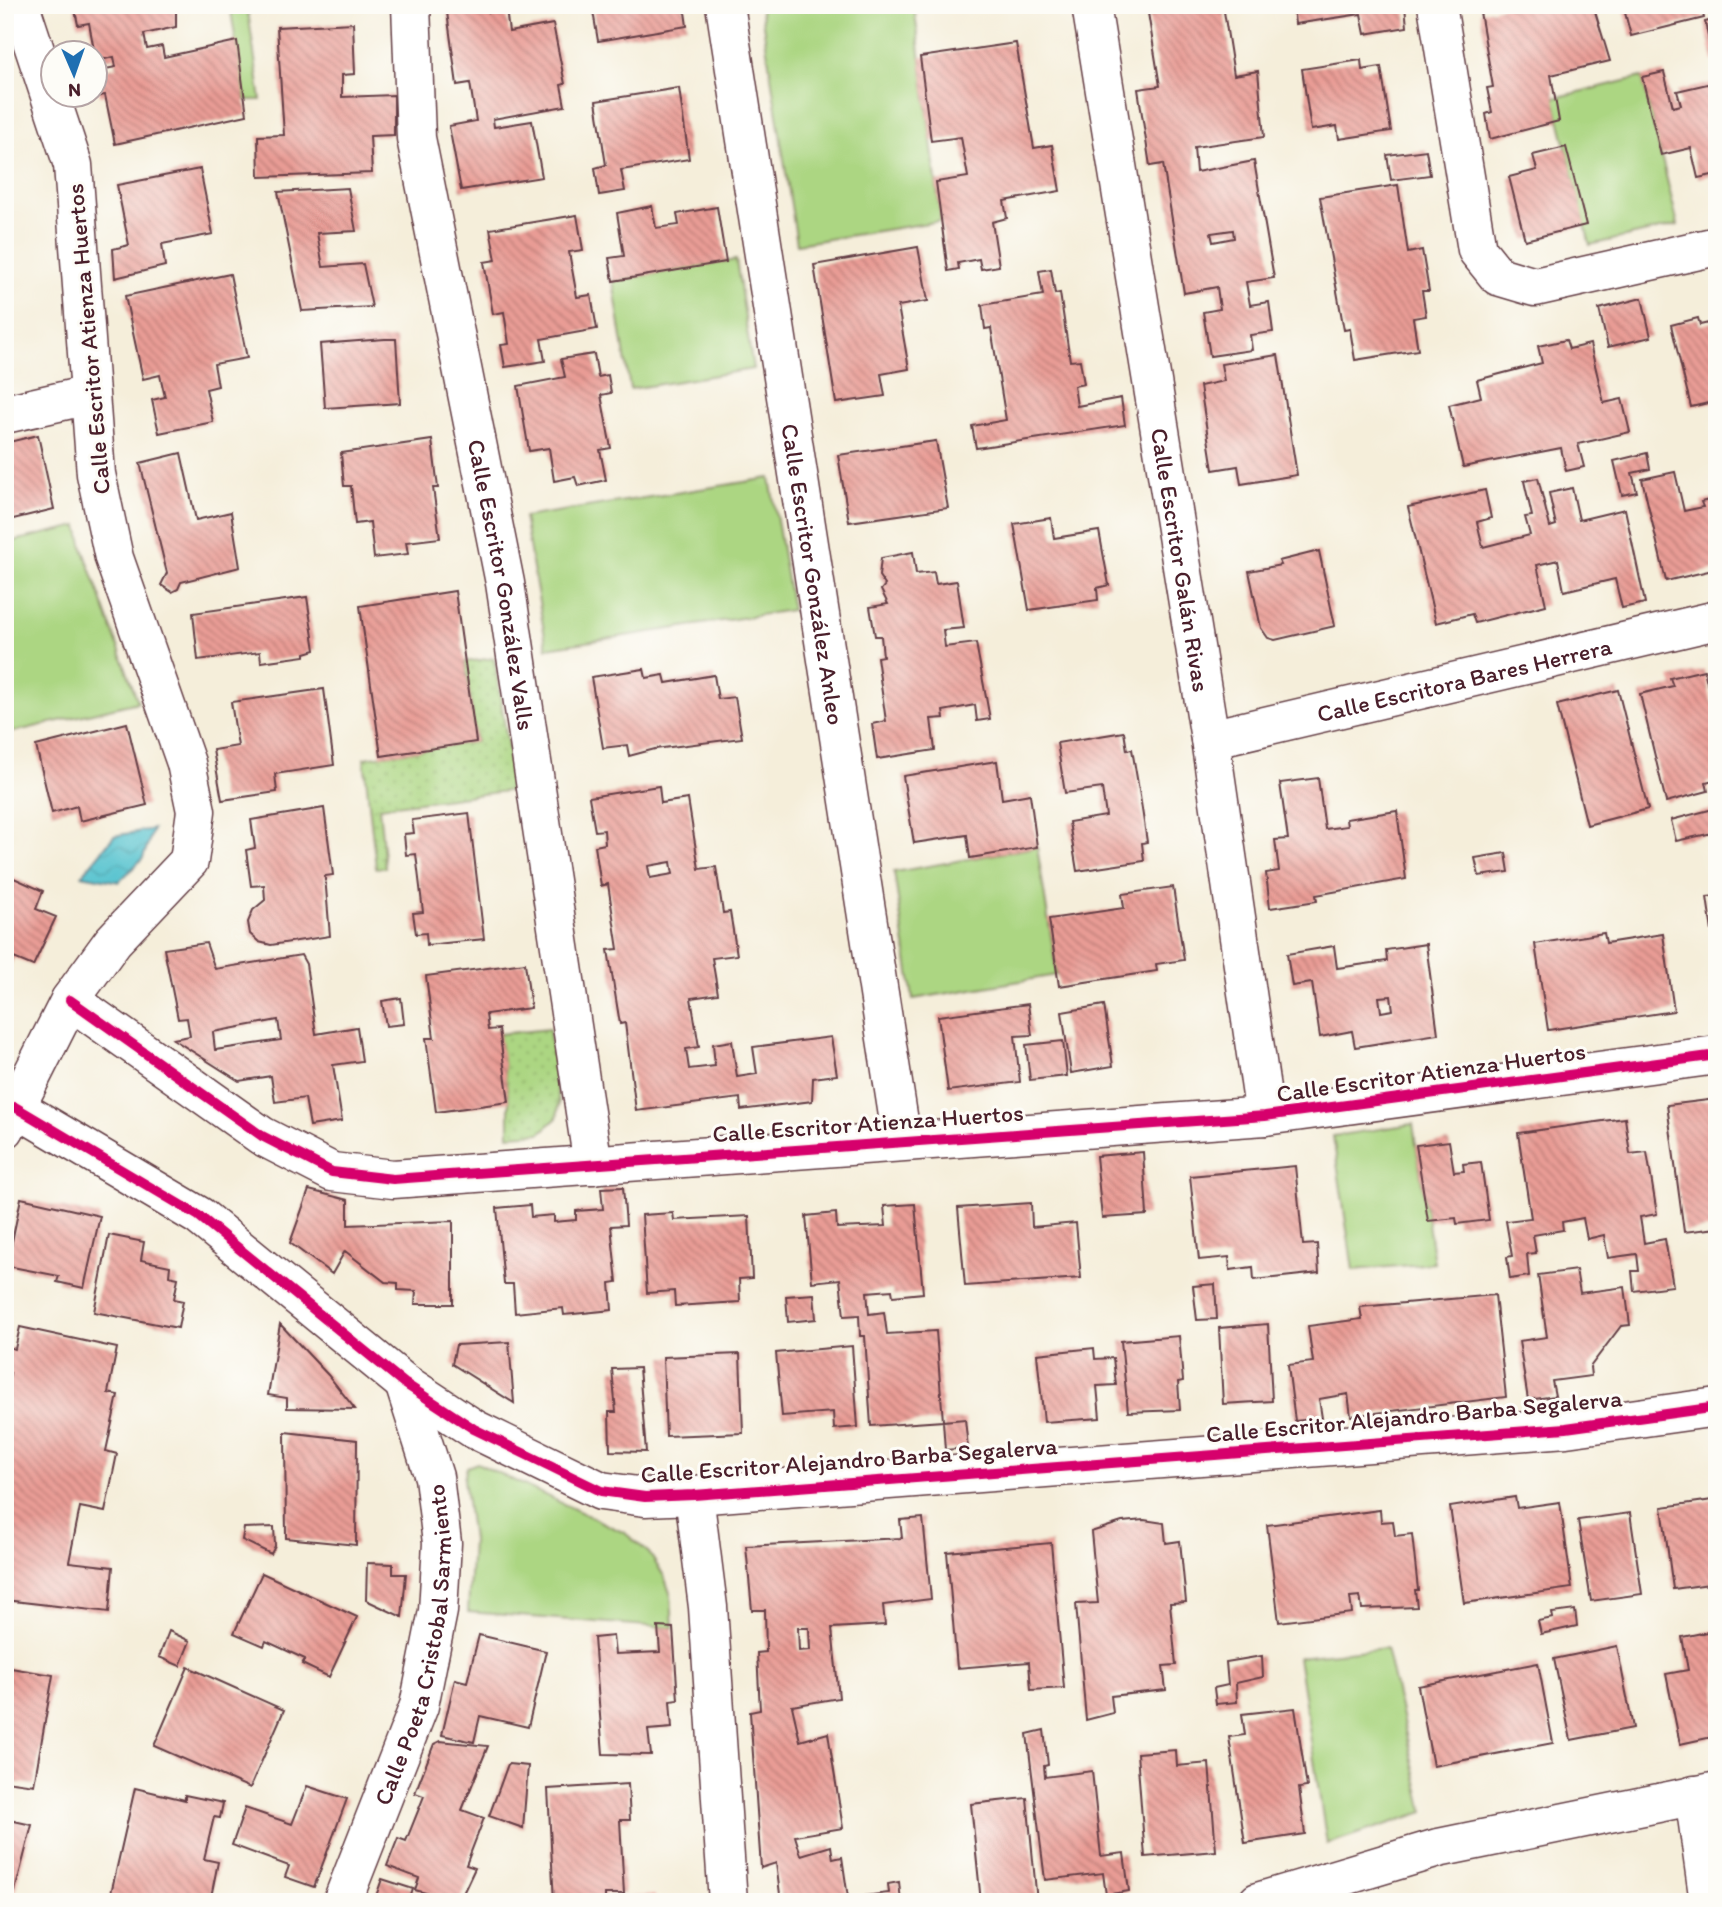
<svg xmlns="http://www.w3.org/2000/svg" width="1722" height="1907" font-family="Itim,sans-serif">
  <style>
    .green { fill: #acd682; stroke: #7b7a56; stroke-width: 2 }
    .garden { fill: url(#garden-dots); stroke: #7b7a56; stroke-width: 2 }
    .water { fill: url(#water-waves); stroke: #50717d; stroke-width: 2 }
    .building { fill: url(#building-back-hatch); fill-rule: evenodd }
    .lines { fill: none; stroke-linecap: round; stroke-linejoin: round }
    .minor-casing { stroke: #643e45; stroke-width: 41 }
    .minor { stroke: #fff; stroke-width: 38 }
    .cycleway-casing { stroke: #fdfcf7; stroke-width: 15 }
    .cycleway { stroke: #d6006c; stroke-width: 10 }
    .labels { text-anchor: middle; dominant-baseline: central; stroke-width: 6; stroke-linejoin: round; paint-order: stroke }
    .street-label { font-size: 24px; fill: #4a1f2b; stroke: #fdfcf7 }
  </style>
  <defs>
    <pattern id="garden-dots" width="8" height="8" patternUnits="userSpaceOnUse" patternTransform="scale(1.75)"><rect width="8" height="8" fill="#acd682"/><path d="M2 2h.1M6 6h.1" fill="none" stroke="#96b770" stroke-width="1.8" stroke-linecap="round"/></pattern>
    <pattern id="water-waves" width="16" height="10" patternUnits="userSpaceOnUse" patternTransform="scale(1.75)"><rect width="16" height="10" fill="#56c3cf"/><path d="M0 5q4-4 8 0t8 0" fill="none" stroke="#4ca7b2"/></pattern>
    <pattern id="building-back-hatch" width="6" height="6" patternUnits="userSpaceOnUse" patternTransform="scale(1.75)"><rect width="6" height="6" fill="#e99c95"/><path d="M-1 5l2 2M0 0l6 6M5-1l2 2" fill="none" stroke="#bf7f7a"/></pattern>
  </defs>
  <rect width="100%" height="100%" fill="#fdfcf7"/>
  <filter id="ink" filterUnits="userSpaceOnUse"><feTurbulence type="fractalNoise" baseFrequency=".0143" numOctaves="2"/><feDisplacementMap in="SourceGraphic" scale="14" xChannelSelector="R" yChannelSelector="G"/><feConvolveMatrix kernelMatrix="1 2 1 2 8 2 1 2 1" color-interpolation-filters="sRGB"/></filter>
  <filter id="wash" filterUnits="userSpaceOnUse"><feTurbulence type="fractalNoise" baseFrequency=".00686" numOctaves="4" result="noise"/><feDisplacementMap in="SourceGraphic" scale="28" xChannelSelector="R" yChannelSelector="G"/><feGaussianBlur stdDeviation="1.57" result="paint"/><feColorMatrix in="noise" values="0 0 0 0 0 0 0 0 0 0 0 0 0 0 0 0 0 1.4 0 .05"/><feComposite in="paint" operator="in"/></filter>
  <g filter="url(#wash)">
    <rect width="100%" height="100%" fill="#f5eeda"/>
    <path class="green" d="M230,5H247L261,100H245Z
      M760,5H914L941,221L797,244Z
      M1642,77L1678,225L1590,245L1554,98Z
      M736,260L753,369L630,389L613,281Z
      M770,478L792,610L547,648L524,517Z
      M78,526L83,548L138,702L5,734V543Z
      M1037,847L1057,975L913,999L894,872Z
      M1413,1124L1434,1263L1353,1270L1333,1136Z
      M477,1463L625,1533L649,1553L664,1576L671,1596L673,1628L468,1612L472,1540L464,1479L467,1467Z
      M1386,1648L1424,1812L1327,1844L1298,1657Z"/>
    <path class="garden" d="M494,658L515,790L379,807L385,868H376L364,758L476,742L465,662Z
      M549,1029L559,1103L557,1118L540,1133L509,1135V1102L499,1034Z"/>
    <path class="water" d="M153,829L143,858L119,882L82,875L114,836Z"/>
    <g id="blocks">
      <path class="building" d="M74,5H176V27L144,34L147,49L162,46L164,57L237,41L247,115L115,144L105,95L100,96L95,71L116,67L114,57L96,61L89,23L78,25Z
        M446,5H488L489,12L506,9L509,32L553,24L565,84L561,85L565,106L493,119L494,127L532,121L542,177L461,190L449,126L476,121L470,83L457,85Z
        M592,5H684L687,26L598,41Z
        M1203,5H1223L1234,75L1258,71L1264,137L1194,147L1196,172L1254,161L1274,278L1246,282L1250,305L1269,302L1273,332L1250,335L1252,350L1210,356L1203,312L1220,309L1217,287L1184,293L1163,164L1150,166L1138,89L1160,86L1148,13ZM1233,230L1234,238L1213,242L1211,233Z
        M1293,5L1405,6L1407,27L1365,34L1361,14L1295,24Z
        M1509,5H1593L1610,61L1551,75L1559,121L1490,139L1486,114L1492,112L1487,88L1493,87L1480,12Z
        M1623,5H1701L1704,18L1631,36Z
        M1717,19V60L1713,61L1705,22Z
        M353,23L355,74L342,75V97L394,95V135L370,136L372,173L259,177L258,136L284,135L277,27Z
        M1016,43L1034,148L1052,145L1060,191L1004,201L1007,218L992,222L999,266L981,269L979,259L958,263L959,269L948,271L936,182L968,177L961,137L931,141L920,57Z
        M1361,60L1362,70L1381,67L1391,131L1339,139L1337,126L1311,130L1302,69Z
        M1664,72L1673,107L1681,105L1677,91L1716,82L1717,174L1698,178L1691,148L1661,155L1642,77Z
        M679,88L689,159L621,170L625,191L599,195L595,168L606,165L596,101Z
        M1566,147L1586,225L1525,240L1509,177L1537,170L1533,155Z
        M1426,150L1430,175L1391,180L1387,155Z
        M200,169L213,234L162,244L165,266L115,278L113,249L129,245L117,185Z
        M1398,185L1408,253L1422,250L1429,291H1422L1426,316L1413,318L1418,350L1355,360L1350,329L1344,330L1320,197Z
        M348,188L356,231L317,233L323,267L363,264L372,307L302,311L278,192Z
        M652,206L656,228L679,225L677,214L717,207L726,262L613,281L609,258L624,256L617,213Z
        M577,215L583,250L569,252L577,297L591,295L597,329L541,339L545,361L505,367L501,345L509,344L504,312L493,314L484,262L496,260L490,229Z
        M918,247L928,301L898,306L909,369L881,374L885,396L836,403L814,265Z
        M1051,269L1055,294L1060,293L1070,361L1080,360L1084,384L1074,386L1077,406L1121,398L1125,425L976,448L972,426L1006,420L991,328L985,329L982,305L1043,295L1039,271Z
        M230,274L247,358L214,364L218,386L206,389L213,422L159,433L152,400L165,397L160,375L143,379L125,296Z
        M1642,298L1651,337L1608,347L1599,309Z
        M1698,318L1700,325L1717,321V401L1691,407L1671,325Z
        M385,339H396L400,403L325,408L320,344Z
        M1566,340L1569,349L1590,344L1604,403L1622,399L1630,432L1578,444L1584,467L1566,471L1561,448L1463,467L1449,405L1481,397L1477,380L1542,363L1538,346Z
        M594,354L598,377L608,375L611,393L601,395L611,448L600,450L606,480L578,486L575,477L554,481L549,448L529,451L518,386L565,377L561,359Z
        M1278,355L1297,475L1241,484L1238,466L1213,470L1200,386L1224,381L1221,364Z
        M38,435L54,509L5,521V443Z
        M432,440L438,488H433L440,538L406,542L408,554L374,558L370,522L355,524L351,486H344L341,453Z
        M936,441L948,508L849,522L838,455Z
        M181,453L196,520L231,512L240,567L181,582L178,589L172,592L161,585L167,573L140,463Z
        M1647,453L1650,469L1632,473L1637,492L1622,495L1614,461Z
        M1675,472L1684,511L1703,507L1701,502L1717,498V569L1666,581L1642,479Z
        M1538,478L1550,527L1556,525L1549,493L1572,488L1579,520L1625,509L1645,603L1622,608L1615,579L1564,591L1558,560L1537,565L1546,605L1475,623L1472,614L1436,623L1408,507L1485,490L1491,518L1477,522L1483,547L1530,535L1525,517L1532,516L1524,481Z
        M1051,518L1054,538L1099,531L1109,585L1097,588L1098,600L1029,610L1014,524Z
        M1319,551L1335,626L1275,640L1268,638L1261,628L1249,571L1281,565L1279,561Z
        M913,552L916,574L934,572L936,584L957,581L964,628L943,630L945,647L976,643L990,719L977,721L975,705L943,711L944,718L931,719L935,750L877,759L872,724L886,721L877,657L883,656L881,636H875L870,607L888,604L881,590L885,585L879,576L881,558Z
        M455,591L476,742L381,756L360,606Z
        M307,597L315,650L305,653V656L261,662L260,652L198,660L193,613Z
        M644,669L646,678L664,675L666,683L714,675L718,699L735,697L742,738L655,749L629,756L627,745L603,748L591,677Z
        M1704,670L1712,703L1717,702V779L1706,782L1708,791L1666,802L1640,694L1673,686L1670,678Z
        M324,689L334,765L275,774L277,792L222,800L213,750L238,746L231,702Z
        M1618,690L1648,809L1587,825L1557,705Z
        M127,723L147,805L80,821L77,806L52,813L36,746Z
        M1124,732L1127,750L1132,749L1140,796L1147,842L1142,843L1144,861L1077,871L1069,822L1106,816L1102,788L1065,793L1057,743Z
        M997,761L1002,799L1030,794L1037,847L970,858L967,835L914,843L903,776Z
        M1318,778L1325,829L1347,826L1346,819L1397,811L1406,879L1316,895L1317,901L1270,908L1266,873L1279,871L1275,840L1288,839L1280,783Z
        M659,786L661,803L688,799L699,869L716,867L723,913L730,912L737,955L712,958L718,994L691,998L699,1047L686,1049L689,1069L715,1066L713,1044L732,1041L737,1077L757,1074L753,1047L831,1037L837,1075L813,1078L812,1101L741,1110L740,1098L636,1111L625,1023L620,1024L608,950L618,949L608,884L601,886L595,846L605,844L604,830L595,831L589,797ZM671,862L673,874L650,878L648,866Z
        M324,808L333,875L325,876L330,936L271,945L259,942L250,934L248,922L253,910L265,900L264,885L251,886L246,850L255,848L251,820Z
        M1717,808V832L1676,841L1671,820Z
        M469,813L484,939L427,945L426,933L416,934L413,913L423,912L416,854L406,855L404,834L414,833L412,820Z
        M1506,853L1509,872L1479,876L1475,858Z
        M5,878L12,881L14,878L43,891L36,909L56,917L33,966L14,958L5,977Z
        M1173,887L1184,960L1156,964L1157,971L1059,986L1049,919L1124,908L1122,894Z
        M1717,896V952H1715L1707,897Z
        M1604,933L1606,943L1663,934L1674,1011L1548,1030L1535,944Z
        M206,943L215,969L301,955L306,964L316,1034L357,1027L362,1061L333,1065L342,1121L310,1126L305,1098L275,1102L271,1076L239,1081L173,1039L190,1036L187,1018L178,1019L164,949ZM278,1020L281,1040L215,1050L213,1032Z
        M1426,944L1438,1034L1355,1047L1352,1031L1320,1037L1312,983L1292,986L1287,954L1334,946L1337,968L1387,961L1386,950ZM1391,996L1393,1010L1381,1012L1379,997Z
        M525,963L531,1008L486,1014L488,1030L499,1029L509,1102L436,1112L426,1038H434L426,976Z
        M401,998L404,1024L386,1026L382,1001Z
        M1028,1004L1032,1035L1015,1036L1020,1082L948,1091L938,1016Z
        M1104,1005L1113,1066L1071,1073L1062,1012Z
        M1063,1041L1067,1076L1030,1080L1026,1045Z
        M1717,1099V1228L1684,1232L1667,1105Z
        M1625,1118L1630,1154L1647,1152L1657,1214L1640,1217L1644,1243L1665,1239L1673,1286L1634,1291L1632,1271H1639L1637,1254L1608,1258L1604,1235L1587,1239L1583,1218L1562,1222L1563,1230L1533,1235L1536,1253L1527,1254L1529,1276L1510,1279L1507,1257L1512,1256L1506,1221L1531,1218L1518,1133Z
        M1449,1141L1454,1172L1464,1171L1463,1164L1481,1162L1489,1220L1457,1224L1456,1218L1428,1221L1416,1145Z
        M1143,1152L1147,1215L1102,1218L1096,1156Z
        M1295,1166L1303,1245L1317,1244L1319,1273L1254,1280L1253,1267L1230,1270L1229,1257L1199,1260L1190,1176Z
        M623,1187L626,1225L611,1226L617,1282L610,1283L612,1310L564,1315L563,1308L515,1313L513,1284H504L497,1208L530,1205L531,1217L554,1215V1222L576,1220V1211L603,1209L601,1188Z
        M309,1190L348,1200V1225L453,1221V1304H415L416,1291L398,1290V1283L385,1282L345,1251L332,1274L290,1243Z
        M21,1198L100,1216L84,1288L57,1282L59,1276L7,1266Z
        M1031,1203L1032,1227L1076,1223L1081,1278L965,1286L958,1208Z
        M915,1204L923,1293L893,1296L892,1290L867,1292L869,1314L884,1312L887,1334L936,1331L943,1421L871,1426L865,1336H860L859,1315L844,1316L840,1279L812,1282L806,1216L836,1213L837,1228L886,1226L884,1206Z
        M673,1213L674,1220L749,1216L752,1278L739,1279L740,1302L675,1306L674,1291L647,1293L642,1215Z
        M109,1235L144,1242L141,1260L170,1266L169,1276L178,1278L174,1299L183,1301L178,1328L94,1312Z
        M1576,1270L1580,1293L1625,1287L1630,1325L1621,1326L1590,1367L1591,1376L1552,1381L1555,1396L1528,1400L1519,1341L1547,1337L1538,1275Z
        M1215,1284L1217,1319L1197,1320L1193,1286Z
        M814,1294L816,1319L788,1322L786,1296Z
        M1495,1295L1506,1397L1351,1416L1348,1394L1319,1399L1322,1418L1295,1421L1288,1365L1313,1362L1308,1326L1362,1319L1360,1307Z
        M280,1324L328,1375L355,1409L287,1408V1398L268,1395Z
        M1268,1324L1272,1401L1223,1404L1219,1328Z
        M20,1327L117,1348L108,1393L118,1395L106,1451L117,1454L105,1512L80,1507L69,1562L113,1567L109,1612L5,1600V1395L10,1373H5V1346L15,1349Z
        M1179,1336L1183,1381L1178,1382L1180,1410L1128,1412L1121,1341Z
        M509,1342L514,1403L452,1364L456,1345Z
        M852,1346L858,1427L834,1429L833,1412L782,1416L776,1353Z
        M1094,1348L1095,1359L1113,1358L1116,1385L1097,1386L1100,1418L1044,1422L1037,1354Z
        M740,1354L743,1433L666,1436L663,1357Z
        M639,1368L646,1452L610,1451L609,1412H616L612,1369Z
        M965,1419L968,1448L945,1450L943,1421Z
        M285,1432L357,1440L356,1545L286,1538Z
        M1515,1497L1517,1508L1560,1502L1572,1588L1464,1603L1450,1507Z
        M1713,1500L1717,1583L1673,1589L1662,1507Z
        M1380,1510L1381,1522L1393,1521L1395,1536L1412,1534L1418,1590H1415L1417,1607L1362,1609L1360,1596L1350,1597L1352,1613L1279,1622L1267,1525Z
        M1630,1513L1642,1594L1591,1601L1578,1520Z
        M923,1518L931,1599L883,1605L885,1625L832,1628L839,1698L792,1706L800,1741L828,1733L843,1828L795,1836L801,1855L831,1846L833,1859L842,1857L848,1898L889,1893L888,1884L899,1882L901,1902H781L776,1863L761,1868L750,1712L760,1710L757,1653L766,1652L765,1610H752L746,1546L902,1538L900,1520ZM798,1628H809L810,1650L799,1651Z
        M1144,1520L1164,1523L1166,1543L1180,1541L1186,1602L1170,1603L1176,1665L1163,1666L1166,1690L1111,1696L1113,1713L1086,1720L1076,1604L1098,1603L1091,1532L1122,1522Z
        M274,1527L275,1546L271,1554L242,1540L244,1528Z
        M1051,1543L1064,1688L1031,1690L1029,1662L957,1668L947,1552Z
        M367,1563L393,1564V1574H406L402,1617L366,1600Z
        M262,1573L357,1617L329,1677L302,1664L305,1659L266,1641L264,1646L234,1633Z
        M1575,1610L1577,1626L1541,1634L1538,1621L1553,1618L1552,1613Z
        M658,1627L673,1628L678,1700L670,1701L672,1728L648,1730L651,1755L603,1754L594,1638L613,1636L615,1654L660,1652Z
        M1717,1630V1736L1680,1744L1666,1674L1688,1670L1682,1637Z
        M169,1631L190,1641L180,1666L159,1657Z
        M479,1635L546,1651L528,1727L480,1716L474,1742L442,1735L455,1679L467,1682Z
        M1617,1646L1633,1728L1571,1740L1554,1659Z
        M1262,1656L1263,1677L1236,1683L1237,1702L1216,1704L1214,1688L1228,1685L1226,1662Z
        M1538,1663L1553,1743L1433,1766L1418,1686Z
        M5,1667L53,1675L34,1785L5,1781Z
        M188,1667L284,1710L250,1788L154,1746Z
        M1295,1708L1307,1787L1299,1788L1305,1834L1245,1843L1229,1737L1245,1735L1242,1714Z
        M1044,1730L1048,1765L1044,1766L1045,1777L1092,1771L1101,1856L1124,1853L1129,1891L1106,1895L1103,1873L1045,1880L1027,1734Z
        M440,1741L488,1746L462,1810L484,1818L466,1865L475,1868L459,1902L415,1890L419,1878L387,1866L398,1838L406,1841L424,1796L415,1793L434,1744Z
        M1176,1750L1177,1766L1209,1763L1216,1851L1145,1857L1137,1753Z
        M508,1764L528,1766L523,1828L489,1816Z
        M628,1784L630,1820H620L624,1894H605V1902H554L548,1789Z
        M307,1786L347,1799L314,1887L285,1877L289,1866L232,1845L245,1808L292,1824Z
        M135,1788L185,1800V1795L223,1803L220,1818L214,1817L204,1859L218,1862L210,1902H109Z
        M1027,1798L1037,1902H981L971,1804Z
        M5,1819L32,1825L15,1891L5,1890Z
        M382,1879L413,1889L409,1902H374Z
        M655,1895V1902H617L616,1898Z"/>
    </g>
  </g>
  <g filter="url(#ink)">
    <use href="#blocks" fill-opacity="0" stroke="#643e45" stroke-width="2"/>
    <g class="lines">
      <defs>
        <g id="minor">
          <path id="s1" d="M411,5L416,138L505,583L593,1165"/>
          <path id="s2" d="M725,5L902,1141"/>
          <path id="s3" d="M1091,5L1210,739L1265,1116"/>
          <path d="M1437,5L1477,250L1498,276L1535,287L1717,246"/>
          <path d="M5,414L89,395"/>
          <path id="s4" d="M1210,739L1717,620"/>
          <path d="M70,1000L262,1136L332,1172L393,1179L1265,1116L1717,1055"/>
          <path d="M15,1107L199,1216L404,1383L474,1429L601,1491L645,1497L694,1495L1566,1428L1717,1407"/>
          <path d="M5,1129L70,1000L113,941L189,861L196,811L186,763L114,558L96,474L73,165L20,5"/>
          <path d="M694,1495L708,1607L728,1902"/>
          <path d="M1694,1795L1709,1902"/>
          <path id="s5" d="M342,1902L419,1706L438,1611L442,1543L434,1477L404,1383"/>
          <path d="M1258,1902L1438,1848L1717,1791"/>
        </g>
      </defs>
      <use href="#minor" class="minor-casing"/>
      <use href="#minor" class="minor"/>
      <defs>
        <path id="cycleway" d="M70,1000L262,1136L332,1172L393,1179L1265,1116L1717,1055
          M15,1107L199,1216L404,1383L474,1429L601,1491L645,1497L694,1495L1566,1428L1717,1407"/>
      </defs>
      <use href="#cycleway" class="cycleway-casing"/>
      <use href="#cycleway" class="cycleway"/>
    </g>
  </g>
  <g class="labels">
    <g class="street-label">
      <text transform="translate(88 339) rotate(-95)">Calle Escritor Atienza Huertos</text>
      <text stroke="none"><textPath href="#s3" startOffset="562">Calle Escritor Galán Rivas</textPath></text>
      <text stroke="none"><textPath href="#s2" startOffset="576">Calle Escritor González Anleo</textPath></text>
      <text stroke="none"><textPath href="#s1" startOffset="588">Calle Escritor González Valls</textPath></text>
      <text stroke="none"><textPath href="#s4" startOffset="261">Calle Escritora Bares Herrera</textPath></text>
      <text transform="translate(1431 1072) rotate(-8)">Calle Escritor Atienza Huertos</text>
      <text transform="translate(868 1123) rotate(-4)">Calle Escritor Atienza Huertos</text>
      <text transform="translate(1414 1416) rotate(-5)">Calle Escritor Alejandro Barba Segalerva</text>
      <text transform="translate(849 1460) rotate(-4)">Calle Escritor Alejandro Barba Segalerva</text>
      <text stroke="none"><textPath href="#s5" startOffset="270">Calle Poeta Cristobal Sarmiento</textPath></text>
    </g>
  </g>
  <rect width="1722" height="1907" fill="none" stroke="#fdfcf7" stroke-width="28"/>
  <g transform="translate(74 74) rotate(178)"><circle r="33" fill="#fdfcf7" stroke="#b5a4a5" stroke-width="2"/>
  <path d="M0-5L12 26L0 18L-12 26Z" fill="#1f6fb2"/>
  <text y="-10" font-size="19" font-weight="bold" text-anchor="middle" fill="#4a1f2b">N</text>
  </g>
</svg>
